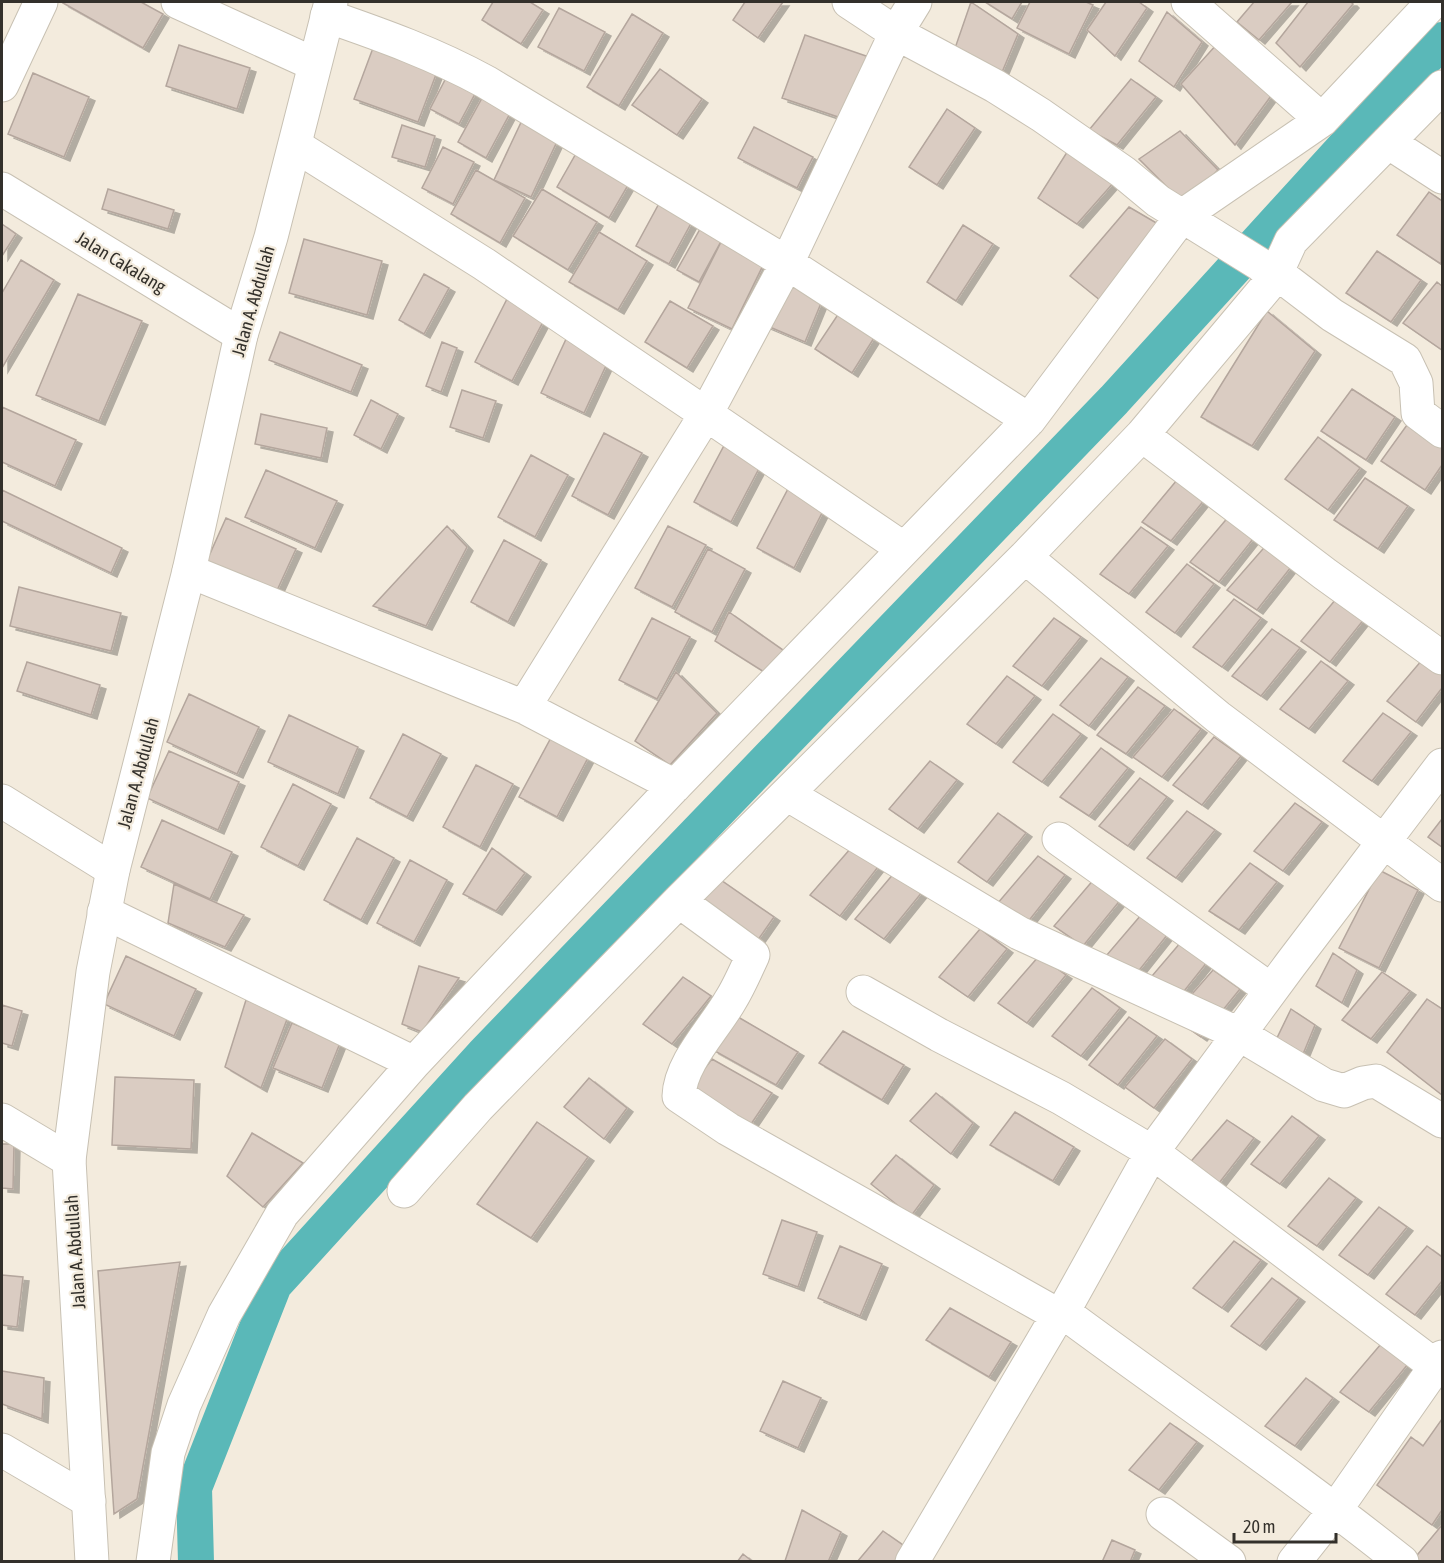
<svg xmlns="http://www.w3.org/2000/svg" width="1444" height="1563" font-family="'Asap Condensed',sans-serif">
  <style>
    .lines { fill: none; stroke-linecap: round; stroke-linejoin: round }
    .canal { stroke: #5ab8b8; stroke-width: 36 }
    .building { fill: #daccc2; stroke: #b4a69d; stroke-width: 1.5; filter: url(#shadow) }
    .minor-casing { stroke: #c8c1b3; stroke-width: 35 }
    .tertiary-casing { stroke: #c8c1b3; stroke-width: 35 }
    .minor { stroke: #fff; stroke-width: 33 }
    .tertiary { stroke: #fff; stroke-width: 33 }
    .labels { text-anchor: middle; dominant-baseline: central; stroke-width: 4.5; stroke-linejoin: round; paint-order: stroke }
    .street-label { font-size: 18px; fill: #33302b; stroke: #f3ebdd }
  </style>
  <defs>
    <filter id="shadow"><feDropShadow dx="6" dy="4" stdDeviation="0" flood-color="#0004"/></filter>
  </defs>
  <rect width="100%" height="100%" fill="#f3ebdd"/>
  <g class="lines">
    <path class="canal" d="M196,1562L194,1488L274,1285L483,1055L1114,400L1442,40"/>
  </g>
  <path class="building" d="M64,2H141L163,14L143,48L63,3Z
    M493,2H530L543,10L521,44L482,20Z
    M745,2H783L758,38L733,20Z
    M971,2L1018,34L1000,77L953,54Z
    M985,2H1022L1012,19Z
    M1030,2H1086L1093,5L1069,54L1017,28Z
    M1106,2H1139L1147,8L1115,56L1087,30Z
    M1254,2H1292L1259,40L1237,22Z
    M1308,2H1351L1353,4L1300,67L1276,43Z
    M559,8L605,32L584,71L538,47Z
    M1167,12L1202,42L1174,87L1139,61Z
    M632,14L663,33L619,106L587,87Z
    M805,35L869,57L847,120L782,98Z
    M376,40L440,64L418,122L354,99Z
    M1217,44L1271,96L1235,145L1181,84Z
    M179,45L250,68L237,109L166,86Z
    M660,69L702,99L677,135L632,105Z
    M33,73L89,97L64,157L8,134Z
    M447,76L477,90L459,124L430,109Z
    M1131,79L1156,97L1117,145L1089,130Z
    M487,89L515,104L486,158L458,142Z
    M947,109L975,128L937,185L909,167Z
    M524,116L561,133L531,197L494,180Z
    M402,125L435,136L425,167L392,157Z
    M754,127L813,157L797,188L738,158Z
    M1180,131L1218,170L1184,204L1139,159Z
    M443,147L474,162L453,204L422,188Z
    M1069,149L1115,181L1077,224L1038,198Z
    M578,150L631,180L609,218L557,187Z
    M476,170L525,198L500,243L451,214Z
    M108,189L174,210L168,229L102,209Z
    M542,189L597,222L568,270L513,236Z
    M1429,192L1442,201L1441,264L1397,235Z
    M662,198L695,216L669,264L636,246Z
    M1129,207L1165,228L1106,305L1070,276Z
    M704,222L725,234L699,282L677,270Z
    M2,224L16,234L2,256Z
    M963,225L993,244L956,301L927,282Z
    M599,232L647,261L618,310L569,282Z
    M725,234L768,255L732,329L688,308Z
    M304,239L382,261L367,315L289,293Z
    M1377,251L1421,280L1391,322L1346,293Z
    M21,260L54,280L2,368V293Z
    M424,274L449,288L424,334L399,320Z
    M786,274L826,291L805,342L765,325Z
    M1437,282L1442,286V350L1403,323Z
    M78,294L142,321L99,421L36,395Z
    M507,299L545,318L512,381L475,362Z
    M670,301L713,326L687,368L645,342Z
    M843,307L879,330L852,373L815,349Z
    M1267,311L1315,351L1252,446L1201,417Z
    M280,332L362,365L351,392L269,360Z
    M567,337L610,357L584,413L541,393Z
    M442,342L457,348L441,392L426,386Z
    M1352,389L1395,417L1366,460L1321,431Z
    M462,390L496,401L483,438L450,427Z
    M371,400L398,414L381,449L354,435Z
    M2,407L76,440L55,486L2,462Z
    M261,414L327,428L321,458L255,444Z
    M1412,418L1442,438V465L1425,490L1381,461Z
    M604,433L642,453L608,515L572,496Z
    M1318,437L1360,468L1328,510L1285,479Z
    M727,440L764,459L731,522L694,502Z
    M531,455L568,475L535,537L498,517Z
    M266,470L337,501L315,548L245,517Z
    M1182,474L1210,493L1171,541L1142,522Z
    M1365,478L1408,506L1378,549L1334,520Z
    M790,485L826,505L794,568L757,548Z
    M2,490L122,548L111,573L2,521Z
    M1230,515L1257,534L1219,582L1190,562Z
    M226,518L296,549L274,597L205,565Z
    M447,526L467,547L426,626L373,606Z
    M668,526L706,545L672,607L635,588Z
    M1141,527L1168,546L1129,594L1100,574Z
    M504,540L541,560L508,622L471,602Z
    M1269,542L1295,562L1257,610L1227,590Z
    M708,549L745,569L712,632L675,612Z
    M1187,564L1214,584L1175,633L1146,612Z
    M19,587L121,613L111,651L10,626Z
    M1341,593L1369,613L1330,662L1301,641Z
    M1234,599L1261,618L1222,667L1193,647Z
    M729,612L787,653L772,677L715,641Z
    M652,618L690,637L657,699L619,680Z
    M1054,618L1081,637L1042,686L1013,666Z
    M1272,629L1300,648L1261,696L1232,676Z
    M1428,653L1442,664V688L1416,722L1387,701Z
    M1101,658L1128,677L1089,726L1060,705Z
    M1321,661L1348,681L1309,729L1280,709Z
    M27,662L100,685L91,715L17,691Z
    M676,672L717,713L670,765L635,741Z
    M1007,676L1035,696L996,744L967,724Z
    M1138,687L1165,706L1126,754L1097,735Z
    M189,694L259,727L237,774L167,742Z
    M1174,709L1201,729L1162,777L1133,757Z
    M1383,713L1411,732L1372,781L1343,761Z
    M1053,714L1081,734L1042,782L1013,762Z
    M289,715L358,747L338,794L268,762Z
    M403,734L441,754L407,817L370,798Z
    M553,734L590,754L557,817L519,797Z
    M1214,737L1241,756L1202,805L1173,785Z
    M1101,748L1128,768L1089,816L1060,797Z
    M169,751L239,782L218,830L147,798Z
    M930,761L957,780L918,829L889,809Z
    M476,765L513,784L480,847L443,827Z
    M1140,778L1167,797L1128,846L1099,826Z
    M293,784L331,804L298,866L261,847Z
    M1295,803L1322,822L1283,871L1254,851Z
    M1187,811L1215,830L1176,878L1147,858Z
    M998,813L1026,833L987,882L958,862Z
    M1442,819V847L1428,837Z
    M162,820L232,852L210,899L141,867Z
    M357,838L394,858L361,920L324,900Z
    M492,848L525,873L496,911L463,894Z
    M851,848L878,867L840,916L810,895Z
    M1038,856L1065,875L1027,923L997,904Z
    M410,860L447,880L414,942L377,923Z
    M1250,863L1277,882L1239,930L1209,911Z
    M1379,870L1418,890L1379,968L1339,948Z
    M895,872L923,891L884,939L855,919Z
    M715,876L774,917L753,947L695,903Z
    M1095,878L1122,898L1083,946L1054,926Z
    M174,884L244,915L225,947L168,923Z
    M1141,915L1168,934L1129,983L1100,963Z
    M980,929L1007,949L968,997L939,977Z
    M1181,942L1208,961L1169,1010L1140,990Z
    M1333,953L1357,970L1342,1003L1316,986Z
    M126,956L196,989L174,1036L104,1004Z
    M1039,956L1066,975L1027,1023L998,1003Z
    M419,966L459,978L422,1032L402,1024Z
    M1213,970L1240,989L1201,1037L1172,1017Z
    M1382,972L1410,991L1371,1039L1342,1020Z
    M683,977L711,996L672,1044L643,1024Z
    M1092,988L1120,1008L1081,1056L1052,1036Z
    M1427,999L1442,1009V1095L1387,1052Z
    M246,1000L289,1014L261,1088L225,1067Z
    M2,1005L22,1011L12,1046L2,1043Z
    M1291,1009L1315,1025L1301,1059L1275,1042Z
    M738,1017L798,1052L776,1085L713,1050Z
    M1129,1017L1157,1036L1118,1085L1089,1065Z
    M292,1023L340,1043L322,1088L273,1068Z
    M843,1031L904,1065L882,1100L819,1063Z
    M1165,1039L1192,1059L1154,1108L1125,1087Z
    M712,1059L772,1093L749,1127L687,1091Z
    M115,1077L194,1080L191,1149L112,1145Z
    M589,1078L627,1108L604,1139L564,1107Z
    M936,1093L973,1123L951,1154L910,1121Z
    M1015,1112L1074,1147L1053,1181L990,1145Z
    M1292,1116L1319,1136L1280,1184L1251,1164Z
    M1227,1120L1254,1138L1216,1187L1186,1167Z
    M537,1122L588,1157L531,1238L477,1204Z
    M252,1133L303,1163L263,1207L227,1176Z
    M2,1144H14L13,1189L2,1188Z
    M896,1155L934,1185L911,1216L871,1184Z
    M1329,1178L1356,1198L1317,1246L1288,1226Z
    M1379,1207L1407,1227L1368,1275L1339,1255Z
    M782,1220L817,1232L798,1287L763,1274Z
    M1234,1241L1261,1260L1222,1308L1193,1288Z
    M840,1246L882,1264L860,1316L818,1298Z
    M1427,1246L1442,1257V1281L1415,1315L1386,1294Z
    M180,1262L137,1499L114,1514L98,1271Z
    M2,1275L23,1277L17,1327L2,1325Z
    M1272,1278L1299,1298L1260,1346L1231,1326Z
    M950,1308L1011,1342L989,1377L926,1340Z
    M1381,1344L1408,1364L1369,1412L1340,1392Z
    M2,1371L44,1378L42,1419L2,1404Z
    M1306,1378L1333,1398L1295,1446L1265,1426Z
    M783,1381L821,1398L798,1448L760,1431Z
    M1442,1419V1510L1432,1525L1377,1485L1411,1437L1423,1446Z
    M1170,1423L1197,1442L1159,1490L1129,1470Z
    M802,1510L841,1532L828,1562L785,1561Z
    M1442,1525V1562H1415L1413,1560Z
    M883,1531L910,1550L901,1562H857Z
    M1112,1540L1135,1550L1130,1562H1102Z
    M743,1554L753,1562H737Z"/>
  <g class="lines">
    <defs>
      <path id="minor" d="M178,2L314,64
        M849,2L896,33L995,86L1041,115L1123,172L1158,201L1261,265L1274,278
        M1188,2L1322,120
        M327,16C382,35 435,54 486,82L787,263L1029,420
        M2,85L41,2
        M1388,142L1442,177
        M296,146L484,264L706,414L787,263L896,33L915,2
        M2,189L241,335
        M1277,273L1332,315L1405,360L1416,383L1418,413L1442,431
        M1142,435L1325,574L1442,658
        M1025,557L1218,717L1442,885
        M189,571L524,707L675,786
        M524,707L706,414L904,549
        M787,794L1019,933L1239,1034L1324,1085L1344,1091L1363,1083L1376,1081L1442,1121
        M2,801L113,870
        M1059,839L1271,990
        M679,901L753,955C746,970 739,987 730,1001C714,1029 680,1063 679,1096L728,1129L1058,1315
        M104,912L414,1063
        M863,992L939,1035L1061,1098L1152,1152L1442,1371
        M2,1120L69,1160
        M404,1191L478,1107L679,901L1025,557L1142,435L1274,278L1291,241L1442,87
        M1063,1312C1176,1396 1292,1474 1402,1562
        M2,1450L89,1501
        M1163,1514L1229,1562
        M153,1562L168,1453L184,1405L224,1315L282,1214L414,1063L669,792L1029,420L1182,216L1322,120L1433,2
        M912,1562L1058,1315L1063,1312L1152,1152L1290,965L1442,765
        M1294,1562L1336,1509L1442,1357"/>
      <path id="tertiary" d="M92,1562L69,1160L93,972L113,870L189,571L241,335L271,237L331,2"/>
    </defs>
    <use href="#minor" class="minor-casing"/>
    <use href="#tertiary" class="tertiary-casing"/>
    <use href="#minor" class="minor"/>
    <use href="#tertiary" class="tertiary"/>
  </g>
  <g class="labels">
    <g class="street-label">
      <text transform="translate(121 262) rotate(31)">Jalan Cakalang</text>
      <text transform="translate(253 301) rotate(-74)">Jalan A. Abdullah</text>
      <text transform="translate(138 773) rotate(-75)">Jalan A. Abdullah</text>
      <text transform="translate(75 1252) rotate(-94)">Jalan A. Abdullah</text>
    </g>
  </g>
  <rect width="1444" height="1563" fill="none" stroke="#33302b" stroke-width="6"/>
  <path d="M1234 1533v9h102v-9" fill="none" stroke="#33302b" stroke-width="3"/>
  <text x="1243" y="1533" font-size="18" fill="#33302b" stroke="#f3ebdd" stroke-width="4.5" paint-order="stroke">20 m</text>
</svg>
